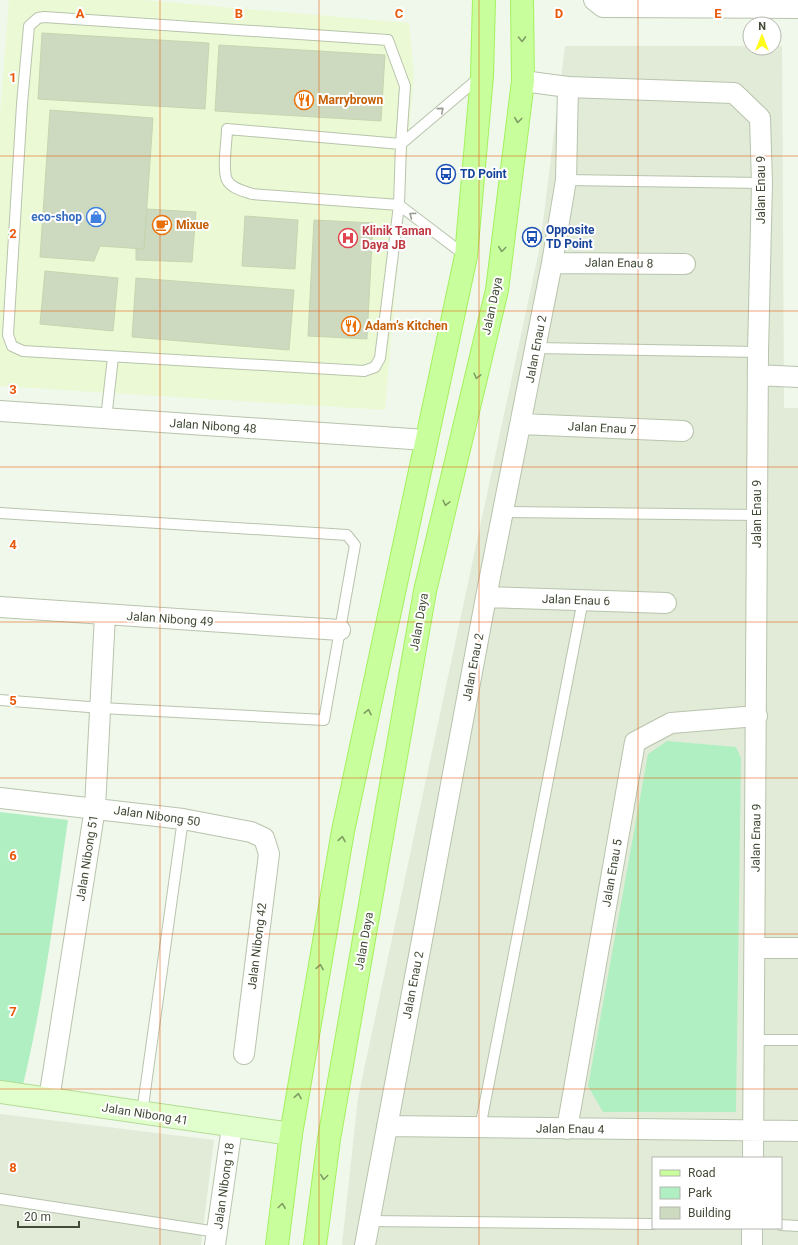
<svg xmlns="http://www.w3.org/2000/svg" width="798" height="1245" font-family="Roboto,sans-serif">
  <style>
    .residential { fill: #e1ebd8; fill-rule: evenodd }
    .commercial { fill: #ebfad5 }
    .green { fill: #b0efc2 }
    .building { fill: #cedabf; stroke: #c5d6b1 }
    .lines { fill: none; stroke-linecap: round; stroke-linejoin: round }
    .service-casing { stroke: #b8c4ac; stroke-width: 12 }
    .minor-casing { stroke: #b8c4ac; stroke-width: 22 }
    .secondary-casing { stroke: #b3dc96; stroke-width: 24 }
    .primary-casing { stroke: #a3f25e; stroke-width: 24 }
    .service { stroke: #fff; stroke-width: 10 }
    .minor { stroke: #fff; stroke-width: 20 }
    .secondary { stroke: #e1ffcd; stroke-width: 22 }
    .primary { stroke: #c8ff9c; stroke-width: 22 }
    .oneway { stroke: #7f9d64 }
    .oneway2 { stroke: #989d91 }
    .grid { fill: none; stroke: #e8590c; stroke-width: 1; stroke-opacity: 0.55 }
    .labels { text-anchor: middle; dominant-baseline: central; stroke-width: 4; stroke-linejoin: round; paint-order: stroke }
    .food-label { font-size: 12px; font-weight: bold; fill: #c56008; stroke: #fff; text-anchor: start }
    .transit-label { font-size: 12px; font-weight: bold; fill: #164399; stroke: #fff; text-anchor: start }
    .street-label { font-size: 12px; fill: #434c37; stroke: #fff }
    .shop-label { font-size: 12px; font-weight: bold; fill: #366cbe; stroke: #fff; text-anchor: end }
    .health-label { font-size: 12px; font-weight: bold; fill: #be3a42; stroke: #fff; text-anchor: start }
    .grid-label { font-size: 13px; text-anchor: middle; font-weight: bold; fill: #e8590c; stroke: #fff; stroke-width: 4; stroke-linejoin: round; paint-order: stroke }
  </style>
  <rect width="100%" height="100%" fill="#f0f7eb"/>
  <path class="residential" d="M565,46H750V48L782,46L784,408H798V1245H342L358,1098L540,246ZM653,1158H781V1228H653Z
    M0,1114L214,1140L201,1245H0Z"/>
  <path class="commercial" d="M9,0H143L409,23L414,75L385,410L0,386V115Z"/>
  <path class="green" d="M667,741L736,747L741,758L736,1112H603L588,1086L648,754Z
    M0,812L68,820C55,909 44,998 23,1085L0,1082Z"/>
  <path class="building" d="M42,33L209,43L205,109L38,99Z
    M219,45L385,55L381,121L215,111Z
    M50,110L153,118L144,249L100,246L94,261L40,257Z
    M147,209L196,212L192,262L136,260V249H144Z
    M245,216L298,220L295,269L242,266Z
    M314,220L373,223L367,339L308,336Z
    M45,271L118,278L113,331L40,324Z
    M136,278L294,290L289,350L132,337Z"/>
  <g class="lines">
    <defs>
      <path id="service" d="M44,17L388,40L405,86L401,144L227,129C227,141 222,169 227,180C232,189 244,191 252,194L399,205L380,358L375,367L364,371L23,351L12,346L8,335L22,104L29,26L38,18Z
        M566,180L762,183
        M466,256L399,205L401,144L480,77
        M536,348L758,352
        M106,419L113,357
        M503,512L757,515
        M0,513L347,535L355,545L324,720L101,708L0,700
        M754,1040H798
        M142,1113L183,819
        M480,1128L583,600
        M0,1199L217,1232
        M369,1221L653,1224
        M781,1225L798,1226"/>
      <path id="minor" d="M594,0L603,7L798,8
        M523,81L568,87L734,93L760,118L762,183L758,352L753,1158
        M552,263L685,264
        M758,375L798,377
        M0,411L426,440
        M521,424L683,431
        M486,597L666,603
        M0,607L340,630
        M0,798L183,819L251,832L264,838L269,854L244,1054
        M755,948H798
        M49,1099L95,808L105,615
        M387,1126L798,1131
        M567,1129L635,742L671,723L757,716
        M215,1245L232,1127
        M365,1245L486,597L552,263L566,180L568,87
        M752,1245V1228"/>
      <path id="secondary" d="M0,1092L291,1134"/>
      <path id="primary" d="M277,1245L291,1134L343,831L466,256L482,76L484,0
        M315,1245L329,1139L425,591L497,290L523,81L522,0"/>
    </defs>
    <use href="#service" class="service-casing"/>
    <use href="#minor" class="minor-casing"/>
    <use href="#secondary" class="secondary-casing"/>
    <use href="#primary" class="primary-casing"/>
    <use href="#service" class="service"/>
    <use href="#minor" class="minor"/>
    <use href="#secondary" class="secondary"/>
    <use href="#primary" class="primary"/>
  </g>
  <defs><path id="oneway-chevron" d="M-2-3.5L2.5 0L-2 3.5" fill="none" stroke-width="1.6" stroke-linecap="round" stroke-linejoin="round"/></defs>
  <g class="oneway">
    <use href="#oneway-chevron" transform="translate(522 39) rotate(89)"/>
    <use href="#oneway-chevron" transform="translate(518 120) rotate(97)"/>
    <use href="#oneway-chevron" transform="translate(502 249) rotate(97)"/>
    <use href="#oneway-chevron" transform="translate(477 376) rotate(104)"/>
    <use href="#oneway-chevron" transform="translate(446 503) rotate(104)"/>
    <use href="#oneway-chevron" transform="translate(368 712) rotate(-78)"/>
    <use href="#oneway-chevron" transform="translate(342 839) rotate(-80)"/>
    <use href="#oneway-chevron" transform="translate(320 967) rotate(-80)"/>
    <use href="#oneway-chevron" transform="translate(298 1096) rotate(-80)"/>
    <use href="#oneway-chevron" transform="translate(324 1177) rotate(97)"/>
    <use href="#oneway-chevron" transform="translate(282 1206) rotate(-83)"/>
  </g>
  <g class="oneway2">
    <use href="#oneway-chevron" transform="translate(441 110) rotate(-40)"/>
    <use href="#oneway-chevron" transform="translate(412 215) rotate(-143)"/>
  </g>
  <path class="grid" d="M160,0V1245M319,0V1245M479,0V1245M638,0V1245M0,156H798M0,311H798M0,467H798M0,622H798M0,778H798M0,934H798M0,1089H798"/>
  <defs>
    <symbol id="restaurant-ring" viewBox="-11 -11 22 22"><circle r="9.5" fill="#fff" stroke="#e8710a" stroke-width="1.5"/><path d="M-5-6h1v4h1v-4h1v4h1v-4h1v5L-1.5 .5V6h-2V.5L-5-1ZM5-6V6H3V1.5H1.5Q1.5-4 5-6Z" fill="#e8710a"/></symbol>
    <symbol id="bus-ring" viewBox="-11 -11 22 22"><circle r="9.5" fill="#fff" stroke="#1a4fb4" stroke-width="1.5"/><path d="M-5-6H5V4H4V6H2V4H-2V6H-4V4H-5ZM-3.5-4V0h7V-4ZM-3.5 1.2v1.5H-2V1.2ZM2 1.2v1.5H3.5V1.2Z" fill="#1a4fb4"/></symbol>
    <symbol id="shop-ring" viewBox="-11 -11 22 22"><circle r="9.5" fill="#fff" stroke="#3f7fe0" stroke-width="1.5"/><path d="M-5-2.5h2.3a2.7 3.5 0 0 1 5.4 0H5L5.5 6h-11ZM-1.5-2.5h3a1.5 2.3 0 0 0-3 0Z" fill="#3f7fe0"/></symbol>
    <symbol id="cafe-ring" viewBox="-11 -11 22 22"><circle r="9.5" fill="#fff" stroke="#e8710a" stroke-width="1.5"/><path d="M-5.5-4.5H6V0H3Q3 3.5 0 3.5H-2.5Q-5.5 3.5-5.5 0ZM3-3.2v2h1.7v-2ZM-6 4.5H4V6H-6Z" fill="#e8710a"/></symbol>
    <symbol id="hospital-ring" viewBox="-11 -11 22 22"><circle r="9.5" fill="#fff" stroke="#e0444e" stroke-width="1.5"/><path d="M-5-5h3v3.5h4V-5h3V5h-3V1.5h-4V5h-3Z" fill="#e0444e"/></symbol>
  </defs>
  <g fill-rule="evenodd">
    <use href="#restaurant-ring" x="293" y="89" width="22" height="22"/>
    <use href="#bus-ring" x="435" y="163" width="22" height="22"/>
    <use href="#shop-ring" x="85" y="206" width="22" height="22"/>
    <use href="#cafe-ring" x="151" y="214" width="22" height="22"/>
    <use href="#bus-ring" x="521" y="226" width="22" height="22"/>
    <use href="#hospital-ring" x="337" y="227" width="22" height="22"/>
    <use href="#restaurant-ring" x="340" y="315" width="22" height="22"/>
  </g>
  <g class="labels">
    <g class="food-label">
      <text x="318" y="100">Marrybrown</text>
      <text x="176" y="225">Mixue</text>
      <text x="365" y="326">Adam’s Kitchen</text>
    </g>
    <g class="transit-label">
      <text x="460" y="174">TD Point</text>
      <text x="546" y="230">Opposite<tspan x="546" dy="14">TD Point</tspan></text>
    </g>
    <g class="street-label">
      <text transform="translate(761 190) rotate(-90)">Jalan Enau 9</text>
      <text transform="translate(619 263) rotate(1)">Jalan Enau 8</text>
      <text transform="translate(492 306) rotate(-78)">Jalan Daya</text>
      <text transform="translate(536 349) rotate(-79)">Jalan Enau 2</text>
      <text transform="translate(213 426) rotate(4)">Jalan Nibong 48</text>
      <text transform="translate(602 428) rotate(3)">Jalan Enau 7</text>
      <text transform="translate(757 514) rotate(-90)">Jalan Enau 9</text>
      <text transform="translate(576 600) rotate(2)">Jalan Enau 6</text>
      <text transform="translate(170 619) rotate(4)">Jalan Nibong 49</text>
      <text transform="translate(419 622) rotate(-80)">Jalan Daya</text>
      <text transform="translate(473 667) rotate(-79)">Jalan Enau 2</text>
      <text transform="translate(157 816) rotate(8)">Jalan Nibong 50</text>
      <text transform="translate(756 838) rotate(-89)">Jalan Enau 9</text>
      <text transform="translate(87 858) rotate(-81)">Jalan Nibong 51</text>
      <text transform="translate(612 873) rotate(-80)">Jalan Enau 5</text>
      <text transform="translate(364 941) rotate(-80)">Jalan Daya</text>
      <text transform="translate(257 946) rotate(-83)">Jalan Nibong 42</text>
      <text transform="translate(413 985) rotate(-79)">Jalan Enau 2</text>
      <text transform="translate(145 1114) rotate(9)">Jalan Nibong 41</text>
      <text transform="translate(570 1129) rotate(1)">Jalan Enau 4</text>
      <text transform="translate(224 1186) rotate(-82)">Jalan Nibong 18</text>
    </g>
    <g class="shop-label">
      <text x="82" y="217">eco-shop</text>
    </g>
    <g class="health-label">
      <text x="362" y="231">Klinik Taman<tspan x="362" dy="14">Daya JB</tspan></text>
    </g>
  </g>
  <g class="grid-label">
    <text x="80" y="18">A</text>
    <text x="239" y="18">B</text>
    <text x="399" y="18">C</text>
    <text x="559" y="18">D</text>
    <text x="718" y="18">E</text>
    <text x="13" y="82">1</text>
    <text x="13" y="238">2</text>
    <text x="13" y="394">3</text>
    <text x="13" y="549">4</text>
    <text x="13" y="705">5</text>
    <text x="13" y="860">6</text>
    <text x="13" y="1016">7</text>
    <text x="13" y="1172">8</text>
  </g>
  <rect x="652" y="1157" width="130" height="72" fill="#ffffff" stroke="#b4b7af"/>
  <rect x="660" y="1170" width="20" height="6" fill="#c8ff9c" stroke="#b4b7af"/>
  <text x="688" y="1177" font-size="12" fill="#434c37">Road</text>
  <rect x="660" y="1187" width="20" height="12" fill="#b0efc2" stroke="#b4b7af"/>
  <text x="688" y="1197" font-size="12" fill="#434c37">Park</text>
  <rect x="660" y="1207" width="20" height="12" fill="#cedabf" stroke="#b4b7af"/>
  <text x="688" y="1217" font-size="12" fill="#434c37">Building</text>
  <g transform="translate(762 36)"><circle r="19" fill="#ffffff" stroke="#b4b7af"/>
  <path d="M0-3L7 15L0 10L-7 15Z" fill="#fffc1a"/>
  <text y="-6" font-size="11" font-weight="bold" text-anchor="middle" fill="#434c37">N</text>
  </g>
  <path d="M18 1221v6h61v-6" fill="none" stroke="#434c37" stroke-width="2"/>
  <text x="24" y="1221" font-size="12" fill="#434c37" stroke="#ffffff" stroke-width="3" paint-order="stroke">20 m</text>
</svg>
